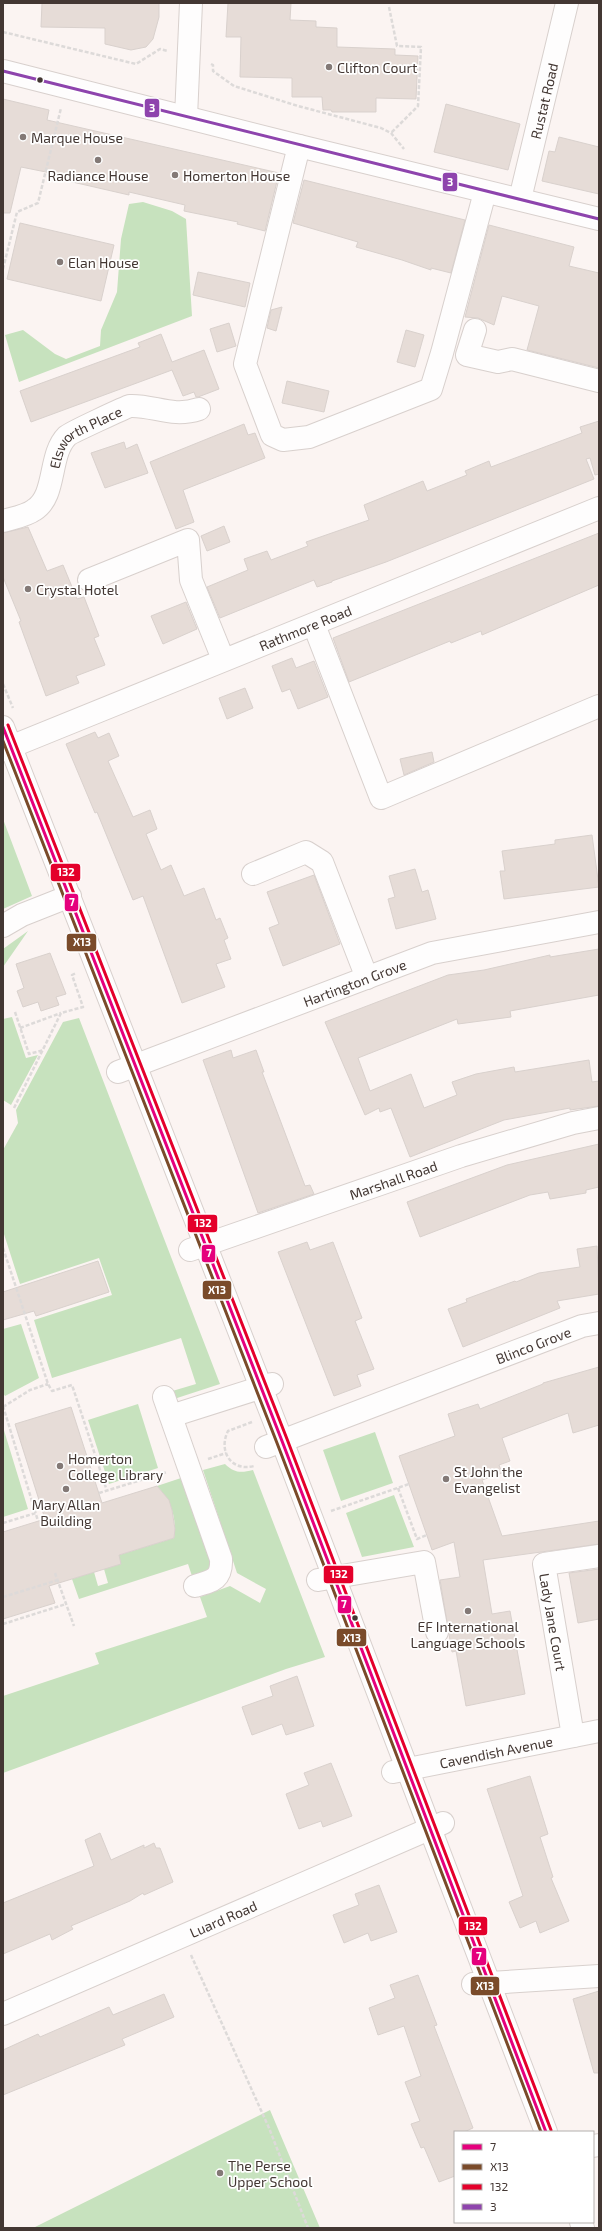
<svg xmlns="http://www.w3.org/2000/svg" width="602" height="2231" font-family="'Exo 2',sans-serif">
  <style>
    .green { fill: #c7e2be }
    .building { fill: #e6dcd7; stroke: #d9d1cd }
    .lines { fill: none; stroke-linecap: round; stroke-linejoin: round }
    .minor-casing { stroke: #d8d0cd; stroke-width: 24 }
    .major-casing { stroke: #d8d0cd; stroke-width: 24 }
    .path { stroke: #dddad9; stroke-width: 2.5; stroke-dasharray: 4 2; stroke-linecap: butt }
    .minor { stroke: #fefdfd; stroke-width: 22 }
    .major { stroke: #fefdfd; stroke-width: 22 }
    .bus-1-casing { stroke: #fff; stroke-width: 6 }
    .bus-2-casing { stroke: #fff; stroke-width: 6 }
    .bus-3-casing { stroke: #fff; stroke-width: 6 }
    .bus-4-casing { stroke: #fff; stroke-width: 6 }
    .bus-1 { stroke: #e5007d; stroke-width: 3 }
    .bus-2 { stroke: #7a4b2a; stroke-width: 3 }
    .bus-3 { stroke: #e4002b; stroke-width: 3 }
    .bus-4 { stroke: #8e44ad; stroke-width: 3 }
    .poi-dot { fill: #837976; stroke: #fff; stroke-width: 1.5 }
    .bus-dot { fill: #433733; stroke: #fff; stroke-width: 1.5 }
    .labels { text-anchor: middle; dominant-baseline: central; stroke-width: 3.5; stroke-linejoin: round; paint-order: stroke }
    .poi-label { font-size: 14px; fill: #433733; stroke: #fff; text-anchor: start }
    .street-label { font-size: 14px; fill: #433733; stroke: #fff }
    .line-badge { stroke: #fff; stroke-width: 1.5 }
    .badge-label { font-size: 11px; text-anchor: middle; font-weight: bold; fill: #fff }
  </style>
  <rect width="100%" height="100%" fill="#fbf4f2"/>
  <path class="green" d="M143,202L172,211L186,219L192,316L19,382L5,335L23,330L55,354L66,359L100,346L101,330L117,292L121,239L129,204Z
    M3,819L32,896L3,909Z
    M28,931L3,967V949Z
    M12,1017L26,1058L38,1055L11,1105L3,1100V1019Z
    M79,1018L220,1384L171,1400L169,1392L196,1384L181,1338L52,1378L34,1320L112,1295L99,1258L20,1284L3,1231V1150L18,1123L16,1110L63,1022Z
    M21,1324L39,1378L5,1396L3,1393V1329Z
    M138,1404L158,1468L109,1484L88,1420Z
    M3,1427L28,1509L3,1517Z
    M375,1432L393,1483L341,1501L323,1450Z
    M225,1464C234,1473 241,1473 253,1470L325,1657L286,1669L3,1773V1696L99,1664L95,1653L207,1617L200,1597L230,1586L260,1603L266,1589L237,1573L203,1470Z
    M184,1477L214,1565L213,1571L193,1579L188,1564L79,1599L72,1579L94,1572L98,1586L108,1583L104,1569L119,1555L174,1538C177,1517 171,1501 157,1486Z
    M394,1495L414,1547L362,1557L346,1513Z
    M270,2110L320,2228H33Z"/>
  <path class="building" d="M42,3H159V17L153,39L146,47L131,50L105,44V28L41,27Z
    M228,3H291L290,20L316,21V27L337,28V47L395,49V55L418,56L416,99L376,98V112H332L331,110H323L322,97H292V78L240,77L241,37H226Z
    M3,99L49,110L47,120L279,173L265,231L237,224L238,222L184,211L185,205L129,192V195L55,178L56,174L21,167L10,213H3Z
    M446,104L520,124L508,170L434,152Z
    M559,137L599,147V194L542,181L549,151L555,152Z
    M304,180L465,220L451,273L431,268V270L402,260L356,247L358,242L293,223Z
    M20,223L114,245L101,301L7,279Z
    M489,225L574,247L569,266L599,273V368L527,350L539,306L502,296L494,325L478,318L465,317Z
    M198,272L250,283L245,307L193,295Z
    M282,307L276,331L267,328L271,310Z
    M229,323L236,346L217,352L210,329Z
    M406,330L424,335L415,367L397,362Z
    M161,334L172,362L204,350L219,389L198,397H196L194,392L183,396L172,370L31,422L20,391L140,347L138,343Z
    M287,381L329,391L324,412L282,403Z
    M599,421V474L595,475L590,458L586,459L594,479L386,562L332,581V582L317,587L314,580L220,618L207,587L248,570L244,559L267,551L271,560L308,546L306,542L369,520L364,505L423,481L427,491L467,475L465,471L489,461L491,467L582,433L580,427Z
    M244,424L248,435L255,433L265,458L183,490L194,522L176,529L150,462Z
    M124,442L126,449L137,444L148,473L105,488L91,453Z
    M224,526L230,542L207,551L201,536Z
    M28,527L47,571L63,565L77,599L84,597L99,636L94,638L105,665L76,676L79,683L46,696L19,622L21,621L3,577V533Z
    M599,533V585L482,635L481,631L451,643L450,641L349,682L333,638Z
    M186,602L197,629L163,644L151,616Z
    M292,658L296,668L314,661L328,697L298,709L290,689L282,692L272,666Z
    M245,688L253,708L227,719L219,698Z
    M95,732L98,738L109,733L119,756L108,761L133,817L150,810L157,829L146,834L161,870L171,865L184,896L204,888L216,920L220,918L228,938L224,940L231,959L216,964L225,987L182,1003L143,896L133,900L97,812L95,813L66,744Z
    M432,752L434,762L404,775L400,759Z
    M592,835L599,887L504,899L500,871H505L502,851L555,844V840Z
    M415,869L422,892L428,890L436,919L396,929L388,899L395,897L389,876Z
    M314,875L340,944L283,966L269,928L279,924L267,892Z
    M599,949V995L510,1011L511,1017L458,1024L457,1019L358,1058L370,1091L411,1074L424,1108L457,1095L452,1082L476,1074L514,1067L515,1072L589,1060L592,1082L599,1081V1106L570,1110V1108L504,1120L410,1157L391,1108L380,1112L379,1108L365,1115L325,1022L448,975L484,970L550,955V957Z
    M50,953L66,994L56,997L59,1005L41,1011L38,1002L23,1007L17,991L24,988L16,964Z
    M231,1050L233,1058L256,1050L264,1072H262L305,1186L310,1185L314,1194L258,1213L203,1060Z
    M599,1144V1187L586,1190V1193L550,1199L548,1192L530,1195L420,1237L407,1202L507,1165Z
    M307,1242L310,1250L333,1242L362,1318L355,1321L374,1369L357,1375L361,1386L334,1396L278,1252Z
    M597,1246L599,1294L557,1301L560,1308L463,1347L448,1309L467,1302L466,1299L515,1281L516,1282L539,1273L580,1267L577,1249Z
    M98,1261L109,1292L36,1316L34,1311L3,1320V1292Z
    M599,1367V1425L573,1433L568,1413L502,1438L510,1461L499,1465L502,1473L482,1480L502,1536L599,1521V1544L483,1560L492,1614L510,1611L525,1694L466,1706L456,1651L452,1652L440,1580L460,1577L454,1542L432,1550L399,1456L455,1436L448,1414L478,1404L480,1409L543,1384V1383Z
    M71,1407L102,1503L157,1486L169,1500L172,1510L175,1529L174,1538L119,1555L121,1564L49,1586L55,1603L3,1619V1532L45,1519L15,1424Z
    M599,1569V1619L578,1623L569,1573Z
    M297,1676L314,1726L286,1735L282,1724L252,1735L242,1707L273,1696L270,1686Z
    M331,1763L352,1816L323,1827L321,1821L299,1829L286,1794L309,1785L304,1773Z
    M530,1776L548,1834L540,1837L553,1877L551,1878L569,1921L540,1933L536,1921L520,1928L509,1902L523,1896L487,1789Z
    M100,1833L111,1860L144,1845V1848L154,1843L156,1848H160L173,1882L144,1895L143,1893L130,1901L71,1926L73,1929L52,1940L50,1934L3,1954V1903L94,1866L85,1840Z
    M379,1885L397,1932L371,1941L368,1933L344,1943L333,1915L359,1905L355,1894Z
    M418,1975L437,2025L434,2026L473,2128L464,2132H455V2176L439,2182L424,2147L421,2148L411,2124L420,2121L405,2082L421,2076L404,2026L378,2035L369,2008L395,1998L390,1985Z
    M599,1991V2073H594L573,1999Z
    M164,1994L174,2017L122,2039L125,2045L3,2095V2050L38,2034L40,2037L109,2007L113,2015Z"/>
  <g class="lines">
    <defs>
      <g id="minor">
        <path d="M3,71L299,146L599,219"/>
        <path d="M186,117L191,3"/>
        <path d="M299,146L245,364L272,435L283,440L309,437L431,389L442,353L485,192"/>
        <path id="s1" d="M520,199L567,3"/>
        <path d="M475,330L467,355L498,362L512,359L599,381"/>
        <path id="s2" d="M3,521C13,518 26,516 34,510C57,496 48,455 67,436C70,433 126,407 130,406C154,405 172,418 199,409"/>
        <path d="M89,580L188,540L191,580L223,659"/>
        <path d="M314,625L381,798L599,706"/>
        <path id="s3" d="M3,750L599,508"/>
        <path d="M253,874L306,852L322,862L367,978"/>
        <path d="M3,926L22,915L70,896"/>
        <path id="s4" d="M118,1072L432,953L599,922"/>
        <path id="s5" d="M190,1250L461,1156L573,1123L599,1118"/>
        <path d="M164,1397L221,1559C222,1579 213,1581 195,1586"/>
        <path d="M171,1416L272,1384"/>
        <path id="s6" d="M266,1447L582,1326L599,1323"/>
        <path d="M318,1580L424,1562L437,1632"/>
        <path d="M573,1736L544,1564L599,1556"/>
        <path id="s7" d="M393,1772L599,1731"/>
        <path d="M473,1984L599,1976"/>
        <path id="s8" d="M3,2014L443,1823"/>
        <path d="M593,2146L599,2145"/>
      </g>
      <path id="major" d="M3,727L282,1441L546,2132
        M581,2222L583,2228"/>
    </defs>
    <use href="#minor" class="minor-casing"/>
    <use href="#major" class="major-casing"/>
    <path class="path" d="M389,7L397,46L421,47L418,106L391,133
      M3,32L136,64L160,49L168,51
      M211,64L213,65V71L234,86L298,106L381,128L391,133L404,149
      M3,269L17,212L38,203L61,108
      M3,684L13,708
      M15,1012L29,1054L44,1050
      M20,1028L61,1013
      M14,1108L61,1013L83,1007L72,975L76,973
      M3,1248L48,1384L52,1391L72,1385L107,1491
      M3,1406L38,1521
      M3,1407L30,1390L48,1384
      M252,1422L228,1431C218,1451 231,1472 254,1466
      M208,1459L226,1453
      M398,1488L417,1539L427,1535
      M99,1493L167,1472
      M331,1511L409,1484
      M3,1523L36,1513
      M55,1573L74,1626
      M3,1597L58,1580
      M3,1624L66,1604
      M191,1955L269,2128L308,2228"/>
    <use href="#minor" class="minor"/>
    <use href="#major" class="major"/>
    <defs>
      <path id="bus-1" d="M3,727L282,1441L546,2132"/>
      <path id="bus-2" d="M3,741L277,1443L541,2132"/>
      <path id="bus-3" d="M8,725L287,1439L551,2130"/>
      <path id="bus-4" d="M3,71L599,219"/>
    </defs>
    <use href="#bus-1" class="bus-1-casing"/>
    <use href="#bus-2" class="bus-2-casing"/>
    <use href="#bus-3" class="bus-3-casing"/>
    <use href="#bus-4" class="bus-4-casing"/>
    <use href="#bus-1" class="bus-1"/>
    <use href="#bus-2" class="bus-2"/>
    <use href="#bus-3" class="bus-3"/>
    <use href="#bus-4" class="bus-4"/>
  </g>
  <g class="poi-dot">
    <circle cx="329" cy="67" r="4"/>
    <circle cx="23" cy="137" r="4"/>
    <circle cx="98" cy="160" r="4"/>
    <circle cx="175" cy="175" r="4"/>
    <circle cx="60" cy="262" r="4"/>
    <circle cx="28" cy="589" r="4"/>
    <circle cx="60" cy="1466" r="4"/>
    <circle cx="446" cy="1479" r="4"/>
    <circle cx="66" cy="1489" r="4"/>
    <circle cx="468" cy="1611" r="4"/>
    <circle cx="220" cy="2173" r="4"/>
  </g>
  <g class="bus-dot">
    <circle cx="40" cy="80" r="3.5"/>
    <circle cx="355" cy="1618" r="3.5"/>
  </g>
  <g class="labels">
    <g class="poi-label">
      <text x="337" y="67">Clifton Court</text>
      <text x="31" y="137">Marque House</text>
      <text x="98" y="175" text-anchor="middle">Radiance House</text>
      <text x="183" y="175">Homerton House</text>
      <text x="68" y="262">Elan House</text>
      <text x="36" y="589">Crystal Hotel</text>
      <text x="68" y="1458">Homerton<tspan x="68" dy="16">College Library</tspan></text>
      <text x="454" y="1471">St John the<tspan x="454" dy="16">Evangelist</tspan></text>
      <text x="66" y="1504" text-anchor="middle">Mary Allan<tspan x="66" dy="16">Building</tspan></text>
      <text x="468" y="1626" text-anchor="middle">EF International<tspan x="468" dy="16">Language Schools</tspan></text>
      <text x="228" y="2165">The Perse<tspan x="228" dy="16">Upper School</tspan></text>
    </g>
    <g class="street-label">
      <text stroke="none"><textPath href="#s1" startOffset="101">Rustat Road</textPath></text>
      <text stroke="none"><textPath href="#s2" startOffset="128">Elsworth Place</textPath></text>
      <text stroke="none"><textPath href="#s3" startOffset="326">Rathmore Road</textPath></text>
      <text stroke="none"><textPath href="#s4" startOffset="253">Hartington Grove</textPath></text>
      <text stroke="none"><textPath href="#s5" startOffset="215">Marshall Road</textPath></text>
      <text stroke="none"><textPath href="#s6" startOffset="286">Blinco Grove</textPath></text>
      <text transform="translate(553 1622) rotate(80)">Lady Jane Court</text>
      <text stroke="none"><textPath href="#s7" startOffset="105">Cavendish Avenue</textPath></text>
      <text stroke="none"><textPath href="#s8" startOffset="240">Luard Road</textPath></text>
    </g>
  </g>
  <g class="line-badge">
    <rect x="144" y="98" width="16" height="20" rx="4" fill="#8e44ad"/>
    <rect x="442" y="172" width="16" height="20" rx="4" fill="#8e44ad"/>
    <rect x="50" y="863" width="31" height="19" rx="4" fill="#e4002b"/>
    <rect x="64" y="893" width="15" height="19" rx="4" fill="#e5007d"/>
    <rect x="66" y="933" width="31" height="19" rx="4" fill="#7a4b2a"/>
    <rect x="187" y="1214" width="31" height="19" rx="4" fill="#e4002b"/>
    <rect x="201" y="1244" width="15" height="19" rx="4" fill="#e5007d"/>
    <rect x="202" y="1280" width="30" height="20" rx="4" fill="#7a4b2a"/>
    <rect x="323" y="1565" width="31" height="19" rx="4" fill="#e4002b"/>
    <rect x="337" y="1595" width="15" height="19" rx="4" fill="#e5007d"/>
    <rect x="336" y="1628" width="31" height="19" rx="4" fill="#7a4b2a"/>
    <rect x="458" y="1916" width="30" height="20" rx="4" fill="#e4002b"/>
    <rect x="471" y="1947" width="16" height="19" rx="4" fill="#e5007d"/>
    <rect x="470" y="1976" width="30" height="20" rx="4" fill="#7a4b2a"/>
  </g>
  <g class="badge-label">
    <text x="152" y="112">3</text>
    <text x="450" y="186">3</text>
    <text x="66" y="876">132</text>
    <text x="72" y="906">7</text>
    <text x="82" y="946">X13</text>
    <text x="203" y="1227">132</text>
    <text x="209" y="1257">7</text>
    <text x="217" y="1294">X13</text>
    <text x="339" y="1578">132</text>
    <text x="344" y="1608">7</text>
    <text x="352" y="1642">X13</text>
    <text x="473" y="1930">132</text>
    <text x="479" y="1960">7</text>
    <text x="485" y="1990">X13</text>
  </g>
  <rect width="602" height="2231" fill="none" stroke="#433733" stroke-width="8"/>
  <rect x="454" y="2131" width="140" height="92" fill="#ffffff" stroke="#b4afad"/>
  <rect x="462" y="2144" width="20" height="6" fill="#e5007d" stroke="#b4afad"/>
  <text x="490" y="2151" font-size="12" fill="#433733">7</text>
  <rect x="462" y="2164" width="20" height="6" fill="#7a4b2a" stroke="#b4afad"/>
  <text x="490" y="2171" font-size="12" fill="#433733">X13</text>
  <rect x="462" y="2184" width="20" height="6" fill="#e4002b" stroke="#b4afad"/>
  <text x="490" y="2191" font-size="12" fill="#433733">132</text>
  <rect x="462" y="2204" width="20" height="6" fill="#8e44ad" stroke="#b4afad"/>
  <text x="490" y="2211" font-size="12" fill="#433733">3</text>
</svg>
